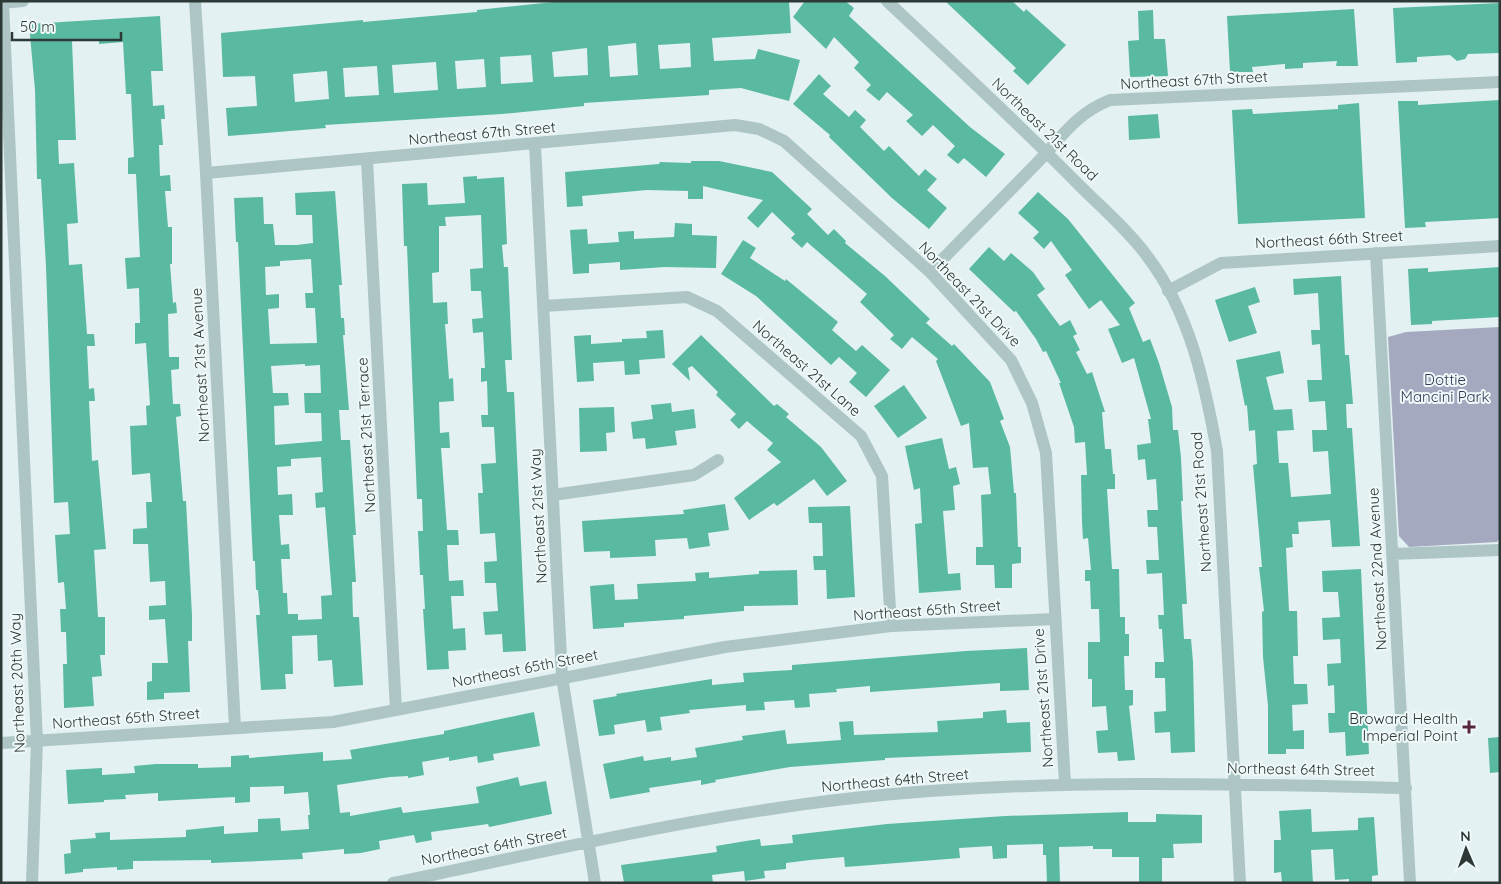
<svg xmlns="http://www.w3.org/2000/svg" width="1501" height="884" font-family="Quicksand,sans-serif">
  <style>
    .green { fill: #a4a9c0 }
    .building { fill: #59baa1; fill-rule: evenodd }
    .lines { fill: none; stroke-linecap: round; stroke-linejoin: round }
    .minor { stroke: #adc6c5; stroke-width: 12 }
    .poi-dot { fill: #57263b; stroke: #eff9f9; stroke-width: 2 }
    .labels { text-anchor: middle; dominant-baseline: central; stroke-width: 4; stroke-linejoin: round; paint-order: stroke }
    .street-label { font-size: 15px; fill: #2d3937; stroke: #eff9f9 }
    .park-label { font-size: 15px; fill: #333755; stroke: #eff9f9 }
    .poi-label { font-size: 15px; fill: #2d3937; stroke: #eff9f9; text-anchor: end }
  </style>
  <rect width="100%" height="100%" fill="#e3f1f2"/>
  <path class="green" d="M1500,327V538L1497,542L1409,547L1399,536L1388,337L1406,332Z"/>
  <path class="building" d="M563,1H789L791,33L712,38L714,61L755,59L758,49L800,60L789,101L741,88L709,90V95L584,103V106L502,114L325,125L326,128L228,136L226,108L257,106L255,76L223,77L221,33L363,20V22L477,12V10ZM636,43L638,75L610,77L608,46ZM690,43L691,67L660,69L658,45ZM587,48L588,75L554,77L552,52ZM531,55L533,82L501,84L500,57ZM484,59L486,87L457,89L455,61ZM436,62L438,90L394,93L392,65ZM377,66L379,95L345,97L343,68ZM327,71L329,99L295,102L293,74Z
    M805,1H845L854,8L849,16L970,127L1005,154L986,177L964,158L958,164L947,155L955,146L933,125L922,136L906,121L913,115L887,92L879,101L866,90L871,85L854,68L859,62L834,37L826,49L793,17Z
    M945,1H1012L1024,12L1026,9L1066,45L1028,85L1013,71L1016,68Z
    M1500,3V53L1468,54L1465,59L1457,61L1450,55L1417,57V62L1396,63L1393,8Z
    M1354,9L1358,66H1336L1337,61L1303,63V68L1285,69V64L1252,67L1253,72H1230L1227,16Z
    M1153,10L1154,39H1165L1168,76L1130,77L1128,41L1139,40L1138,11Z
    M160,16L163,71H151L153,106L164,105L165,119H161L163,145H159L160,176L170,175L171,191H165L168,227H172V264H170L173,303L176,302L177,313L168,314L169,357H179V369L171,370L173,404H180L181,416L176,417L183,501H186L192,615V641H188L190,692L164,693V699L147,700V682L152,681V663H168L165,619L149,620V606L166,605L165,581L150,582L148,544H133V529L147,528L146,502H152L150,473L132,475L130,426L147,425L146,406L150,405L146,343L135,344V323H140L139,288L127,289L125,258L140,257L136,174H128V158L134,157L131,94H126L123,42L99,44V39L72,41L76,140H58L59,164L74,163L78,223L67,224L69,265L82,264L87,334H94L95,346H87L89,389L94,388L95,401H89L92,461L98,460L106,549L94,550L98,617H105V655H100L102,676L92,677L94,706L64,708L63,664H67L66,632H61L60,609H66L64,582L58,583L55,535L70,534L68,502L54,503L46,266L41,179H37L35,90L29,24Z
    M819,74L831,86L823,94L849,117L855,110L866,120L860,127L884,151L889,146L919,176L925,169L937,179L927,190L947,208L929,229L892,198L829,137L830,135L793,104Z
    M1500,100V218L1425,222L1426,227L1405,228L1398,101H1418V105Z
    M1359,103L1365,218L1238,224L1232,110L1252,109L1253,114L1338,109V105Z
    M1158,114L1160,138L1129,140L1128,116Z
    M691,161H719L772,172L812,209L807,214L828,235L834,229L846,241L845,243L885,276L930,319L926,323L952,346L954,344L990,382L1004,419L1000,421L1010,447L1014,493H1016L1018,547H1021V563L1012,564V588H995L994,565H976V547H983L981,495L991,494L988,467L973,468L969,423L961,426L936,361L938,359L912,337L902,349L890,339L894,335L860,302L867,294L807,242L802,248L791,238L795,234L772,212L758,228L747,218L763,200L703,186V199H688V191L647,190L582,196L583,206L567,207L565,172L659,164L660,162L691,163Z
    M477,176V179L504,177L507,244L502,245L504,267H508L512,360H505L507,392H514L526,651L503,652L502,634L485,635L483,612L498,611L496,583H485L484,562L497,561L495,533L480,534L478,493H483L481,464L496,463L494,427H482L481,415H488L487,381L481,382V368H485L483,332L473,333L472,319L483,318L481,291H471L470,269L483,268L481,215L445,217L446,226H439V272L432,273L433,303L447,302L448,324H445L449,379L453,378L454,401L439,402L440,433L449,432L450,448H441L447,530H458L459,545H447L449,581L463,580L464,596H451L453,629L465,628L466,650L448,651L449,669L427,670L423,609H425L423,575H420L418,531H423L422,499H417L407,246H404L402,184L427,183L428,205L465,203L463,177Z
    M335,191L342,285H339L341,318H344L345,335H343L349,410H339L341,440H350L356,535H353L356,582H352L353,617H359L363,685L334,687L332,660L318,661L317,635L292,636L293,674H285L286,689L261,690L256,615H260L258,590H256L255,561H253L238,242H236L234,198L263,197L264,224H273L275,245H297L313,243L312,215H296L295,193ZM311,259L313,293H305L306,308H315L317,343L270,344L268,309L279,308V294L266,295L265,267L280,266V261ZM305,364V366L320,365L321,393H304L305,413H321L322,441L275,445L274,406L289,405L288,393H273L271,366ZM321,457L323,492L315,493L316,508L325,507L332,595L321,596L322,619L298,620V614H288L287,593H283L281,559H290L289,544L281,545L279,515H293L292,494L278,495L277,467L291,466V459Z
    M1038,192L1068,219L1135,303L1129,308L1143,342L1150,339L1159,363L1172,407L1173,430H1178L1181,458L1183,501H1181L1187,604H1182L1184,639H1191L1193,662L1195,752L1171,753L1170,732L1155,733L1154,712L1166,711L1165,678H1155V662H1164L1162,629H1159L1158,615H1164L1162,573L1147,574L1146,560H1159L1157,527H1148L1147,510H1158L1156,479L1147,480L1145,459L1138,460L1137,445L1151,443L1148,419H1151L1134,358L1122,363L1108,329L1120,325L1101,300L1089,309L1065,275L1072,270L1051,241L1044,249L1033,238L1039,232L1018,213Z
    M675,223L692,224V235L717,236L716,268L665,267L620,270V262L589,264V273L573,274L570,230L587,229L588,244L619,242L618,232L634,231V239L674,237Z
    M743,240L756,248L750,258L785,281L786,279L838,322L832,330L856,351L862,345L890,370L866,397L849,382L857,373L839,357L831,365L756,296L721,274Z
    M989,247L1004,261L1011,253L1033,272L1045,289L1037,295L1060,326L1070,320L1077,334L1073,336L1080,350L1076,352L1087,374L1092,372L1105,412H1102L1105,449H1111L1113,474H1115V489H1107L1112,569H1119L1120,617H1125V634H1129V656H1124L1125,690H1133V705L1129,706L1135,760L1118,761L1117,752L1098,753L1096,731L1108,730L1106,706L1092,707V679H1088V642H1100L1099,609H1091L1090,581H1085V570H1091L1088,538L1083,539L1082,522L1081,475H1087L1085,442L1075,443L1074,427L1059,383H1061L1046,351L1043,352L1036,339L1016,311L1014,312L969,269Z
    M1500,267V317L1432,321V324L1411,325L1408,269L1428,268V272Z
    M1341,276L1345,355H1349L1353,404H1346L1347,428H1352L1360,546L1332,547L1330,520L1298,522L1299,534H1292L1293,547L1286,548L1289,611H1297L1298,656H1293L1294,684H1307L1308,704L1292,705L1293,731L1304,730V749H1286V754H1268V706L1263,657L1262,612L1264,611L1259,567H1262L1253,465L1257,464L1255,430L1249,431L1247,405L1245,406L1236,360L1280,351L1284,373L1266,377L1274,410L1292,409L1294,430L1277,431L1279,463H1288L1291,497L1331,494L1328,451L1313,452L1312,430H1327L1325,401L1309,402L1307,380H1322L1320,344L1312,345L1311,330H1320L1318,293L1294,295L1293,279Z
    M1255,287L1260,302L1248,306L1257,333L1229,342L1215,300Z
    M663,330L665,358L639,360L640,374L625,375L624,361L593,363L594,381L577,382L574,336L591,335V344L622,342V339L647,338L646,331Z
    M701,335L774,406L777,404L789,414L786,417L821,447L847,481L827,496L814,479L777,506L774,503L749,520L734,498L781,462L767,450L773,443L747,421L739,429L730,420L736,414L716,395L718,392L692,366L688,368L690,381L672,364Z
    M904,385L927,418L898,438L874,406Z
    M671,403L672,412L694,409L696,428L675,431L677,445L646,449L645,438L633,439L631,422L653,419L651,405Z
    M614,407L615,432L606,433L607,451L580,452L579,408Z
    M942,438L949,469L956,467L960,484L953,486L955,510L943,511L948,574L960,573L961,590L919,593L915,524L922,523L920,488L914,490L905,446Z
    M725,504L729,530L708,533L710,546L689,549L687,538L655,540L656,556L610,558V551L584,552L582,521L684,514L683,510Z
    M850,506L855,597L827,599L826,570H814L813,556H823L822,523H809L808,507Z
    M1361,569L1369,754L1346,756L1345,732L1329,733L1328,713H1335L1334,685L1328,686L1327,664L1341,663L1340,639L1323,640L1322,618L1340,617L1338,592H1323L1322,571Z
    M797,570L798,605L744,606V611L684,616V619L624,623V627L593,629L590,586L614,584L615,600L638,599L637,584L696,581L695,573L709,572V578L759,574V571Z
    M1027,648L1029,690L1000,691V683L870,692V686L836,689L837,692L809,694L810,707L795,708L794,700L764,702L765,710L746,711V705L689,710L690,713L660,717L662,730L647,732L645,720L614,725L615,734L599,736L593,700L617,696L616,694L712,679V685L744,682L743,673L792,670V665L966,651Z
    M1006,710L1007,723L1030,722L1031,752L885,758V760L790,767L715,780L716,782L701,785V780L649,788L650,792L610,799L603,764L643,756L644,761L671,757V761L697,757L695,748L743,740L742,736L785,730L787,744L841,740L839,722L853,721L854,735L938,732L937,721L983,718V712Z
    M534,712L540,746L493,754L494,760L478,763L477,756L449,761V757L422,762L424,775L408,778V776L390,777L337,785L340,813L350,812V816L401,807L403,813L479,803L476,787L518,777L520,786L546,781L552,814L489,827L488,824L431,832L432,840L416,843L414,835L379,841L380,849L361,853L344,854V849L302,853L303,859L260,861L211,863V860L133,861V869L117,870V867L83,869V872L65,874L64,854L71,853L70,840L96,838L95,833L110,832V840L186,837V830L224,826V834L258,832V819L280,818L281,831L309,829L308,815H310L308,792L284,794V786L250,787V802L235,803V797L158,801V793L125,795L126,799L104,800V802L68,804L66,770L102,768V775L135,773L134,766L156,764H198V768L231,767V756L249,755V758L323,752V761L352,759L350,750L444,734V731Z
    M1500,737V772L1490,773L1488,738Z
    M1311,809L1312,832L1358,830V818L1374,817L1378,875L1372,876V883H1349V879L1335,880L1333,849L1311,850L1313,883H1282L1281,872L1274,873V840H1281L1279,811Z
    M1128,812V822H1156V814L1202,815V843L1173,844L1174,858H1162V883H1139V857H1112V849H1093V846L1059,847L1060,883H1047L1046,855H1043V844L1007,845V858L993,859L992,846L959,848L960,858L859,866L845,867L844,857L810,860L786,863V869L764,871L765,878L745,881L744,871L712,875L713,883H624L621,865L717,852L716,846L746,841L760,839L761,846L793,843L792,835L887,824L1005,816Z"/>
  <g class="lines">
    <path class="minor" d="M195,1L206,173L235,727
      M887,1C952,62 1017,122 1079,185C1102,208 1128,230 1147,256C1190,312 1205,384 1217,451L1240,883
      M1,3L23,1
      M3,3L37,741L32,883
      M535,145L562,677L595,883
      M367,160L396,710
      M206,173L735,125L759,129L784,141L930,272L1011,360L1032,403L1046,453L1065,784
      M1376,253L1410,883
      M930,272C965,236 1001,200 1036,164C1061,138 1075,114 1110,100L1500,82
      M1168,291L1221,263L1500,246
      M544,306L687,297L717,311L861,436L882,476L891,626
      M553,495L694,475L718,460
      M1392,554L1500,550
      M1,743L333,722L725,647L891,626L1054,619
      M393,883C559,849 725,809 893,794C1064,779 1235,784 1406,788"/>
  </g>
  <path class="poi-dot" d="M1466.5 719.5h5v5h5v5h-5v5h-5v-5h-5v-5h5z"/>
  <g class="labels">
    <g class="street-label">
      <text transform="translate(1194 80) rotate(-3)">Northeast 67th Street</text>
      <text transform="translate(1045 129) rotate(44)">Northeast 21st Road</text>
      <text transform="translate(482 133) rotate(-5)">Northeast 67th Street</text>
      <text transform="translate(1329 239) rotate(-3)">Northeast 66th Street</text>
      <text transform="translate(970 294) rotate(46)">Northeast 21st Drive</text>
      <text transform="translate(200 365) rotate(-93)">Northeast 21st Avenue</text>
      <text transform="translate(807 368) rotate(41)">Northeast 21st Lane</text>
      <text transform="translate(366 435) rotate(-93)">Northeast 21st Terrace</text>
      <text transform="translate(1201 502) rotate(-94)">Northeast 21st Road</text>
      <text transform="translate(538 516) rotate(-93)">Northeast 21st Way</text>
      <text transform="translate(1377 569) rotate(-93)">Northeast 22nd Avenue</text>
      <text transform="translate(927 610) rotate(-4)">Northeast 65th Street</text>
      <text transform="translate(525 668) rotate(-11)">Northeast 65th Street</text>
      <text transform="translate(17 683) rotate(-92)">Northeast 20th Way</text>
      <text transform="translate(1043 698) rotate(-94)">Northeast 21st Drive</text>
      <text transform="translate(126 718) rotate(-4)">Northeast 65th Street</text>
      <text transform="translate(1301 769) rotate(1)">Northeast 64th Street</text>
      <text transform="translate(895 780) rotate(-5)">Northeast 64th Street</text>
      <text transform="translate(494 846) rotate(-11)">Northeast 64th Street</text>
    </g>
    <g class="park-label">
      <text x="1445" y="379">Dottie<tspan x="1445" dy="17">Mancini Park</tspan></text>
    </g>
    <g class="poi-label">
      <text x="1458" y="718">Broward Health<tspan x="1458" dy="17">Imperial Point</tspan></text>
    </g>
  </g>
  <rect width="1501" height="884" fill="none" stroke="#2d3937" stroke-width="5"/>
  <g transform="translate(1466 849) rotate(358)" stroke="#eff9f9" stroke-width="4" paint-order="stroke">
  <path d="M0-4L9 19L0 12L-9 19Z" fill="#2d3937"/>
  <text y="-8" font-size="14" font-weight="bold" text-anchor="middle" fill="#2d3937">N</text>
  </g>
  <path d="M12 32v8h109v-8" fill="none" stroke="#2d3937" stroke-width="2.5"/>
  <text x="20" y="32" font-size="15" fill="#2d3937" stroke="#eff9f9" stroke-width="4" paint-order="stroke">50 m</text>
</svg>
